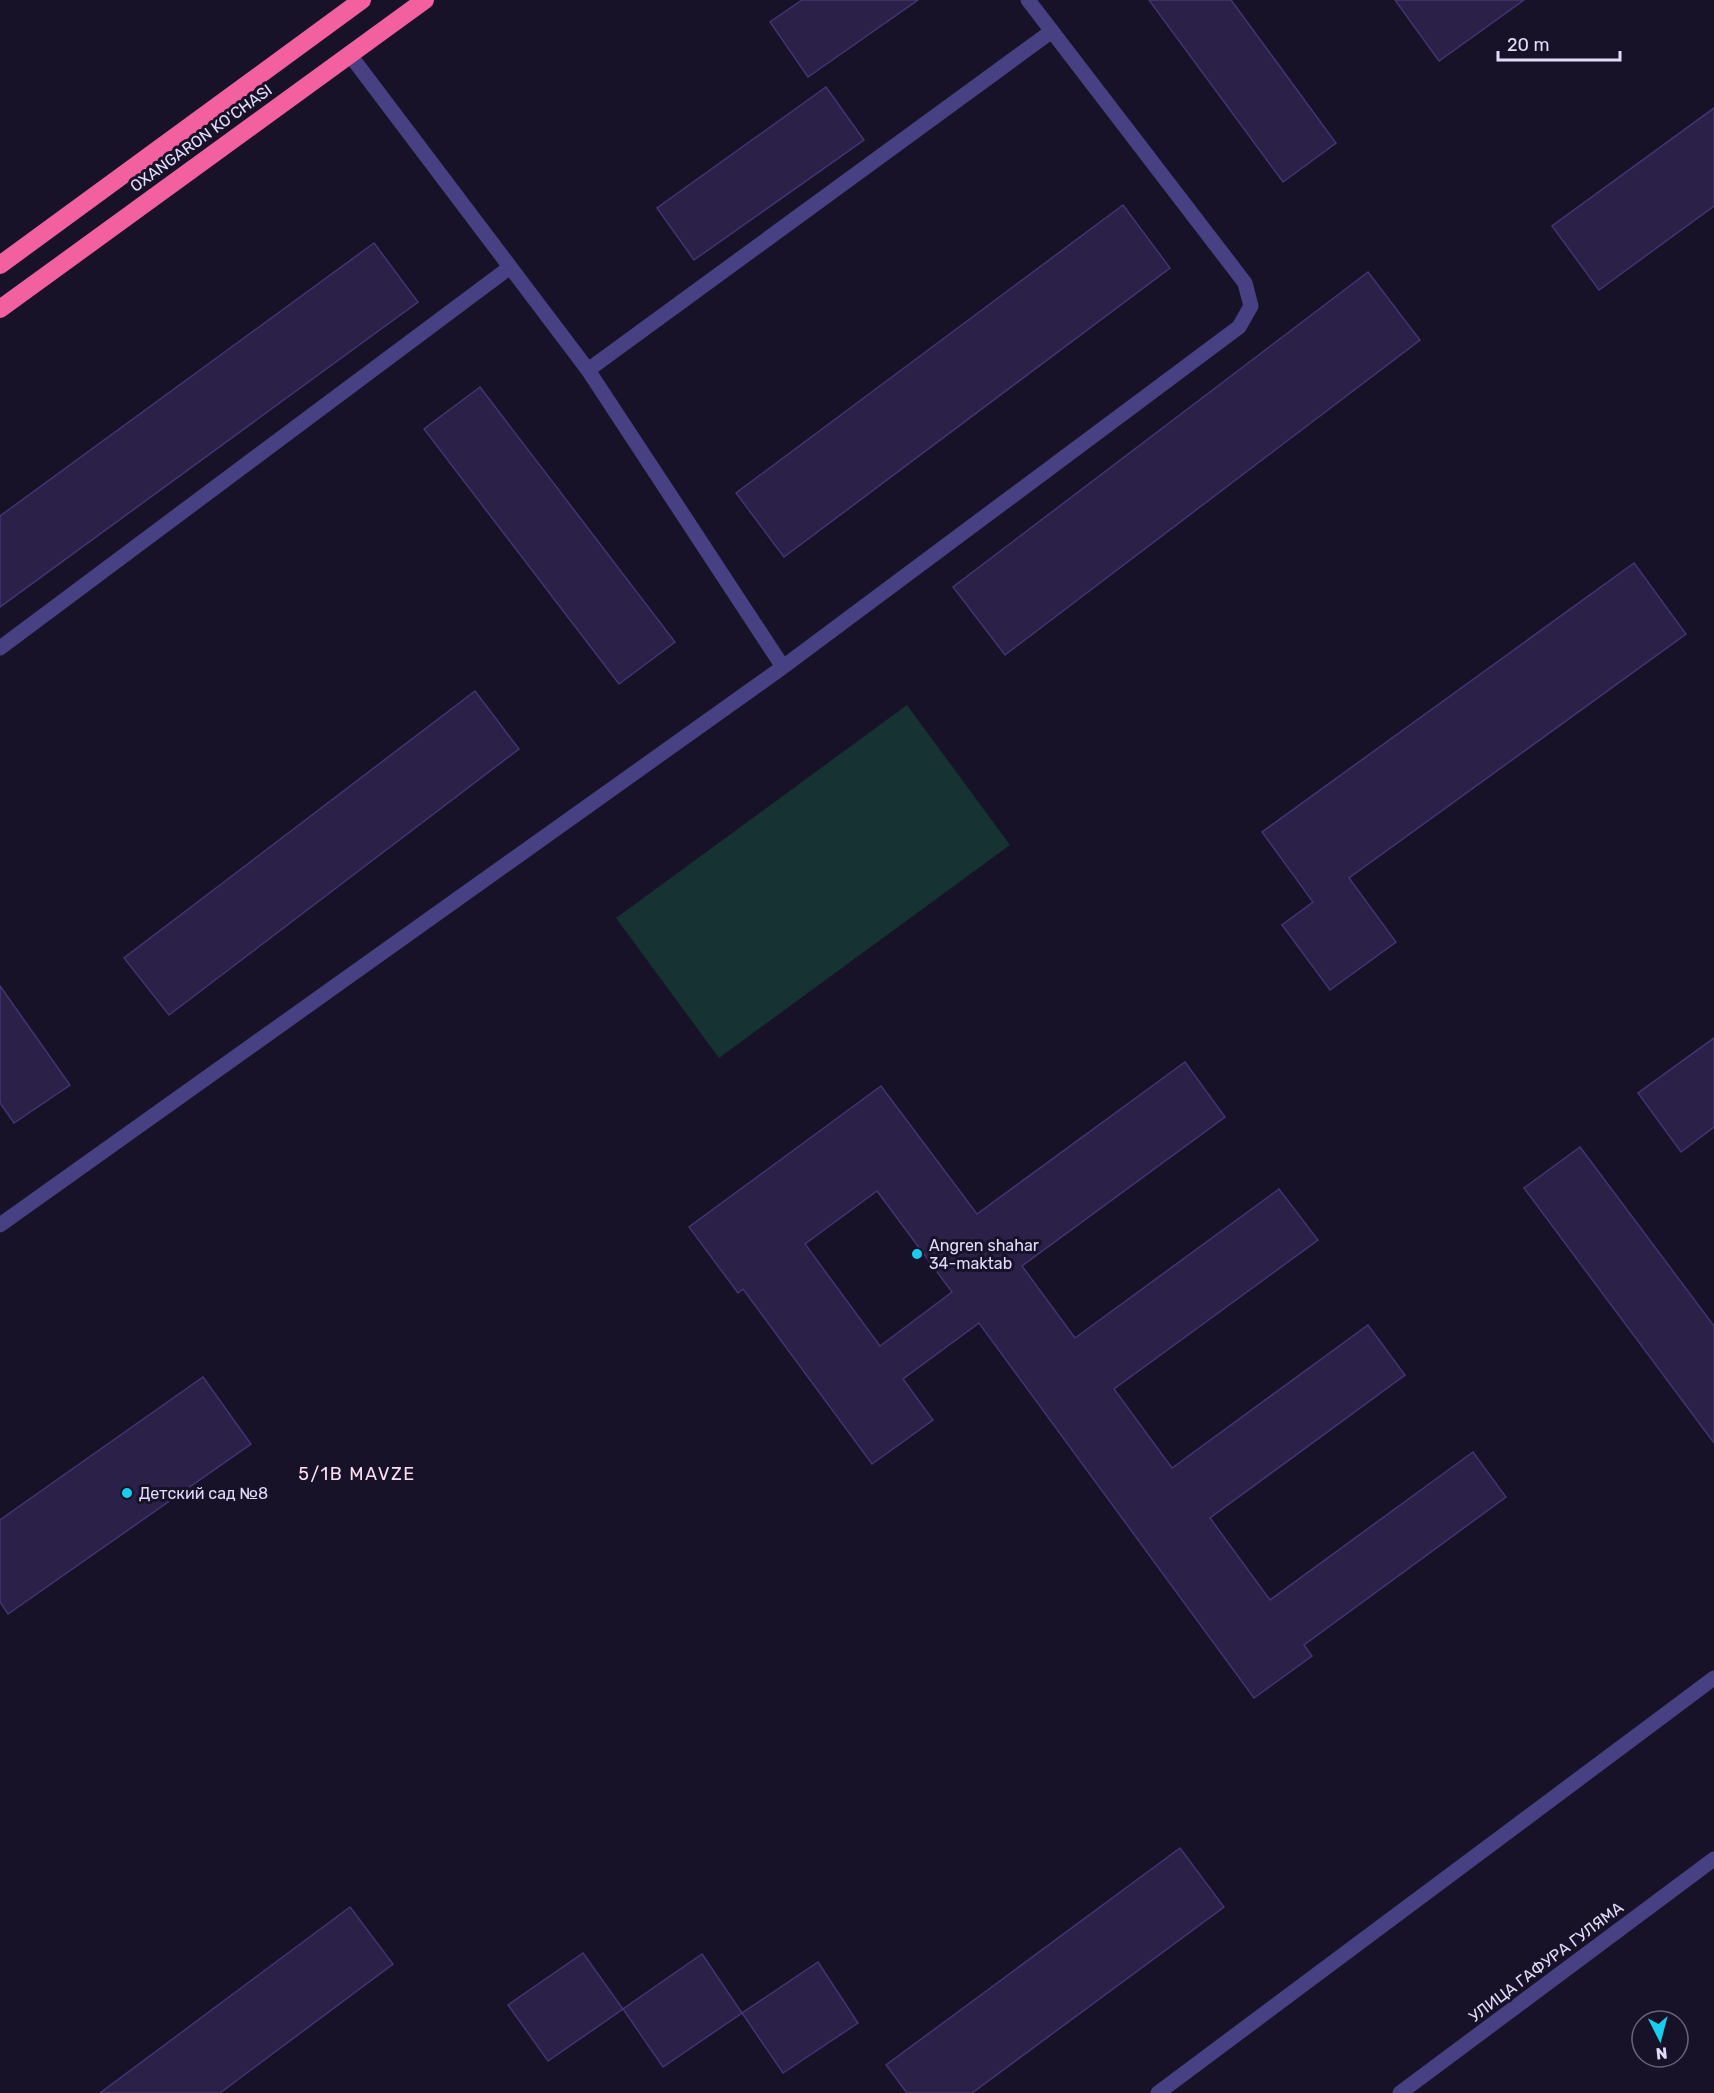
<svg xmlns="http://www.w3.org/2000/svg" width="1714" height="2093" font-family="Rubik,sans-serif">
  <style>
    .green { fill: #163232 }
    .building { fill: #2a2048; stroke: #433472; stroke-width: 1.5; fill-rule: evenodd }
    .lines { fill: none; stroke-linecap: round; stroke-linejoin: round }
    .lane { stroke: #474184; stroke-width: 15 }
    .street { stroke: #474184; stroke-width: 15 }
    .highway { stroke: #f360a0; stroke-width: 18 }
    .poi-dot { fill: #17ceee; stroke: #171228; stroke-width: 2 }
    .labels { text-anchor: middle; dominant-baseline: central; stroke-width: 6; stroke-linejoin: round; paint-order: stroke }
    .street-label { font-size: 16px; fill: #e2dcfc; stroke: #171228 }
    .poi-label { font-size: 16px; fill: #e2dcfc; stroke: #171228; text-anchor: start }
    .neighbourhood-label { font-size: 18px; letter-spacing: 1.5px; fill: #fddef0; stroke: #171228 }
  </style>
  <rect width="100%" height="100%" fill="#171228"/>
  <path class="green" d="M907,705L1010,845L719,1058L616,918Z"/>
  <path class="building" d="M802,0H918L808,77L770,22Z
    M1149,0H1231L1336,143L1283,182Z
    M1395,0H1524L1439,61Z
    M826,87L864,140L694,260L657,208Z
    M1714,108V206L1599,290L1552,226Z
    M1123,205L1170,268L784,557L736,493Z
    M374,243L418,302L0,607V516Z
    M1368,272L1420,340L1005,655L953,587Z
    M480,387L675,642L619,684L424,429Z
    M1634,563L1686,634L1349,878L1396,942L1330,990L1282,925L1313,902L1262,832Z
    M475,691L519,749L169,1015L124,958Z
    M0,986L70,1085L14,1123L0,1103Z
    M1714,1038V1127L1681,1152L1638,1093Z
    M1185,1062L1225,1117L1022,1266L1075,1338L1279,1189L1318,1240L1114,1389L1172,1468L1368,1325L1405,1375L1210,1518L1270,1600L1473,1452L1506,1497L1304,1645L1312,1656L1254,1698L979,1323L903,1379L933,1420L872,1464L743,1289L738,1293L689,1227L881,1086L977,1214ZM877,1191L952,1292L880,1346L805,1244Z
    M1580,1147L1714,1326V1443L1524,1188Z
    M203,1377L251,1444L8,1614L0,1602V1520Z
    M1180,1848L1224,1907L972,2093H907L886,2065Z
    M350,1907L393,1964L220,2093H100Z
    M583,1953L623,2009L548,2061L508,2005Z
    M702,1954L742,2013L663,2067L623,2009Z
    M818,1962L858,2023L783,2073L742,2013Z"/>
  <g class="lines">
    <path class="lane" d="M350,55L588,370L783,667
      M588,370L1052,31
      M0,648L509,268
      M0,1225L783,667L1239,327L1251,306L1245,283L1028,0"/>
    <path class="street" d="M1158,2093L1714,1678
      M1400,2093L1714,1859"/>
    <path class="highway" d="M0,265L362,0
      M0,309L425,0"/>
  </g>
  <g class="poi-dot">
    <circle cx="917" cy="1254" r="6"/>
    <circle cx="127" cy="1493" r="6"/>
  </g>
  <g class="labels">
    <g class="street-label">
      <text transform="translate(201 138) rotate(-36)">OXANGARON KO'CHASI</text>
      <text transform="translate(1546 1962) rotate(-37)">УЛИЦА ГАФУРА ГУЛЯМА</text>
    </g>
    <g class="poi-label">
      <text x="929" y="1245">Angren shahar<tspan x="929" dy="18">34-maktab</tspan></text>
      <text x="139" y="1493">Детский сад №8</text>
    </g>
    <g class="neighbourhood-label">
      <text x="357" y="1474">5/1B MAVZE</text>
    </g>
  </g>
  <g transform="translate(1660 2039) rotate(174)"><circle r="28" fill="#171228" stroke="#68637d" stroke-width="1.5"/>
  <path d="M0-4.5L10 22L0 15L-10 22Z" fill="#17ceee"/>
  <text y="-9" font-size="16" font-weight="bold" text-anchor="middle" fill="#e2dcfc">N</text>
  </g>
  <path d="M1498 51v9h122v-9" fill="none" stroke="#e2dcfc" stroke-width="3"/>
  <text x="1507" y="51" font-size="18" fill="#e2dcfc" stroke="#171228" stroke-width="4.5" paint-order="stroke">20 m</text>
</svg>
